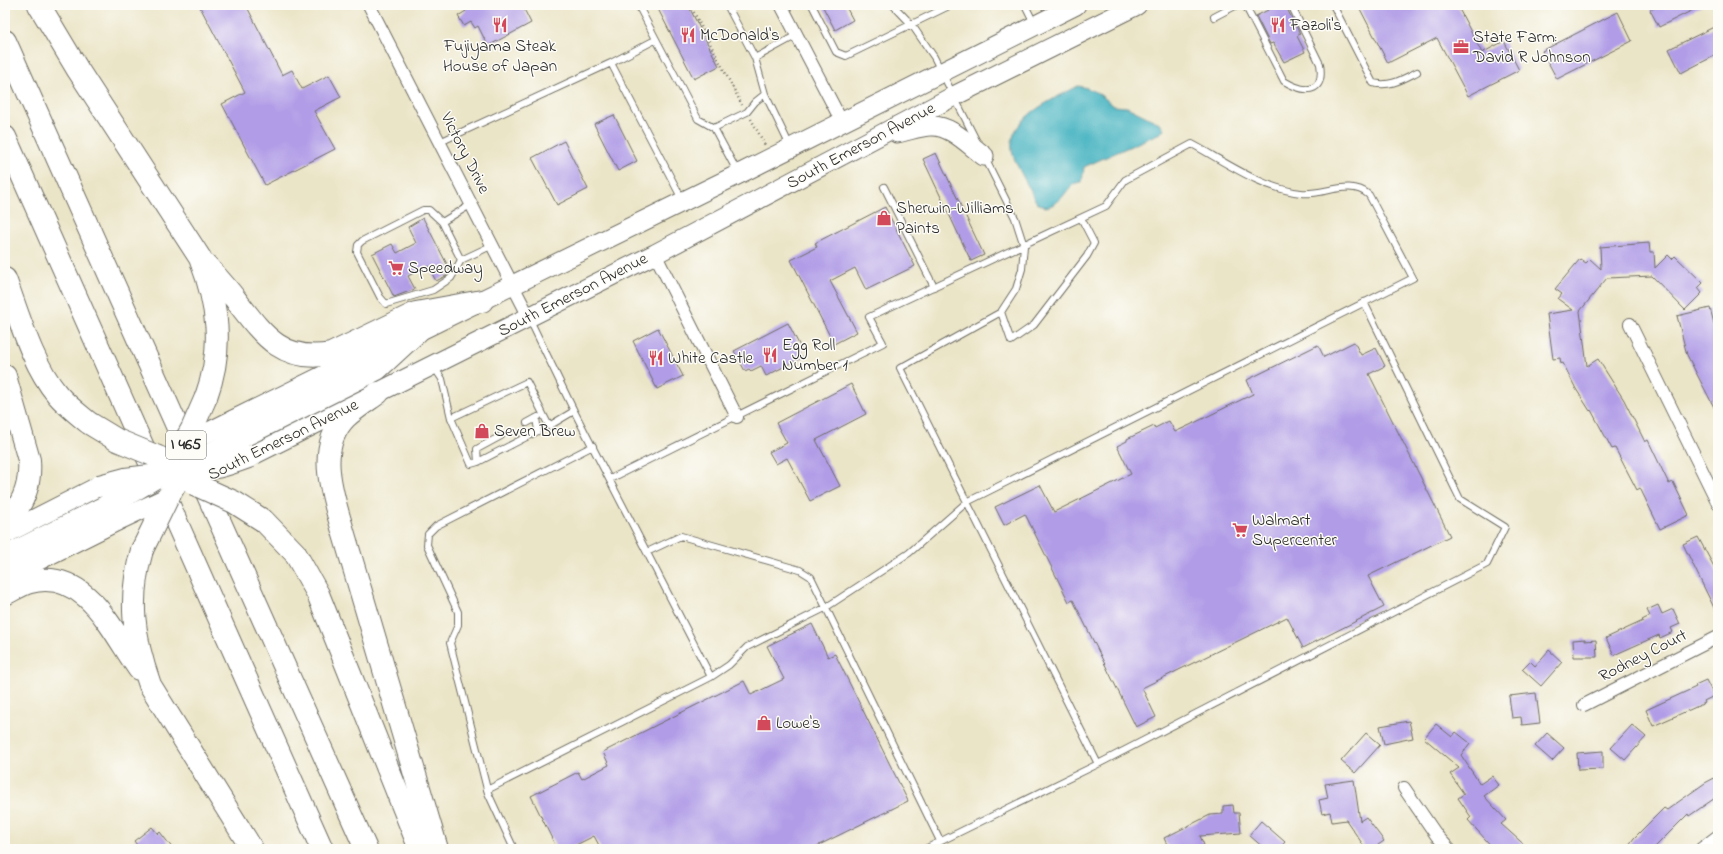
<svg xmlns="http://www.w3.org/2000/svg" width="1723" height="854" font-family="'Indie Flower',sans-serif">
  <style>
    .water { fill: #45b3c1; stroke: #386f76 }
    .building { fill: #b19de7 }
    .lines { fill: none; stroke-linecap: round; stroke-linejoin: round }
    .lane-casing { stroke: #6e6c62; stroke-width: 8 }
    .street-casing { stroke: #6e6c62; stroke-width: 14 }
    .primary-casing { stroke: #6e6c62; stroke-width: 21 }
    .highway-casing { stroke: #6e6c62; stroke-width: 24 }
    .path { stroke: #6e6c62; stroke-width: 2.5; stroke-dasharray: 1 3; stroke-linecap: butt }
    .lane { stroke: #fff; stroke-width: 6 }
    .street { stroke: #fff; stroke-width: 12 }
    .primary { stroke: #fff; stroke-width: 19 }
    .highway { stroke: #fff; stroke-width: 22 }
    .primary-bridge-casing { stroke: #6e6c62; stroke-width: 21; stroke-linecap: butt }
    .highway-bridge-casing { stroke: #6e6c62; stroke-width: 24; stroke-linecap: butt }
    .primary-bridge { stroke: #fff; stroke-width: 19 }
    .highway-bridge { stroke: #fff; stroke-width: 22 }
    .labels { text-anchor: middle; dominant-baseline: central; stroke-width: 3; stroke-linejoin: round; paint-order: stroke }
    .shield { fill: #fdfcf7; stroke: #6a6a68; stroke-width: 1 }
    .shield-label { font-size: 16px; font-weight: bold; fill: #2b2b2b }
    .poi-label { font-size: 17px; fill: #2b2b2b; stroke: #fdfcf7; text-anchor: start }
    .street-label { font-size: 17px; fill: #2b2b2b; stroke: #fdfcf7 }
  </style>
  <rect width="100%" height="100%" fill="#fdfcf7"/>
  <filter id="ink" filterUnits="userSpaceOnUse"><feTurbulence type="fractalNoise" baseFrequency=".025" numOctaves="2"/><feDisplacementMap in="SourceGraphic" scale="8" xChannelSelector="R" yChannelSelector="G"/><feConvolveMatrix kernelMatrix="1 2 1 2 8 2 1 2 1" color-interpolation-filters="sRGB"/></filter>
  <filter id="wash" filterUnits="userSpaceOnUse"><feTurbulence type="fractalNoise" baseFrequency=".012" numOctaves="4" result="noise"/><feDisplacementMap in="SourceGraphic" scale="16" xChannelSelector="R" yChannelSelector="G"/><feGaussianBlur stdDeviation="0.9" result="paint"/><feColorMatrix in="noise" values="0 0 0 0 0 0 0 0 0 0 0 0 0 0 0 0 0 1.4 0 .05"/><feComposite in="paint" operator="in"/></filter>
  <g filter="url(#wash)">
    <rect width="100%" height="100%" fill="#ebe5c8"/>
    <path class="water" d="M1078,86C1094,88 1103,97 1114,106L1127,107L1161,124L1164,130L1160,133L1084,167L1082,182C1066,182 1067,202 1046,207L1037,203L1033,196C1028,185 1014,162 1012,151C1007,117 1055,99 1078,86Z"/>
    <g id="blocks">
      <path class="building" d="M199,5H246L282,75L292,70L302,89L329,75L341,97L314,111L335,149L265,185L222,104L245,92Z
        M463,5H522L531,23L488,46L478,26L475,28L471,22L464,26L458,16L466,11Z
        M656,5H688L719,66L694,79Z
        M822,5H845L853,20L835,30Z
        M1278,5H1285L1300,34L1297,36L1305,52L1284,62L1273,43L1270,44L1256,16Z
        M1358,5H1457L1482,53L1504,41L1519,70L1468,96L1437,38L1388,63Z
        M1660,5H1703L1659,27L1650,10Z
        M1618,12L1632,41L1557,79L1542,51Z
        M1718,25V54L1681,73L1669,49Z
        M614,115L637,161L618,171L594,124Z
        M564,141L588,189L557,205L532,158Z
        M936,153L984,255L971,261L923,159Z
        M885,207L915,266L866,290L855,268L830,281L857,332L834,344L791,260L817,247L815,243Z
        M423,218L450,270L448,275L436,281L428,266L408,276L415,289L394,297L372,254L392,244L397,253L416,243L408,227Z
        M1649,243L1650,252H1654L1655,268L1668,255L1672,259L1675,256L1703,283L1698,288L1702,293L1685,310L1652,276L1607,278L1580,311L1587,366L1598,359L1624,400L1645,442L1648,440L1669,484L1673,482L1689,515L1660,529L1640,488L1637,490L1615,448L1612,449L1591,410L1590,411L1576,389L1563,363L1561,364L1560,358L1553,359L1547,314L1573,310L1558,299L1562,294L1555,289L1580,259L1586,263L1590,259L1601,269L1600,247Z
        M1710,308L1718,339V415L1687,355L1677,316Z
        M788,323L805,356L766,376L761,366L751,371L749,369L745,371L734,351Z
        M658,328L683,376L657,389L633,341Z
        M1354,342L1361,355L1376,348L1385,366L1369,374L1450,536L1368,576L1384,607L1303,648L1287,617L1142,688L1156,717L1136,727L1073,600L1069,602L1025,514L1004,525L995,507L1040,485L1054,512L1131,474L1117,446L1127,441V439L1154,426L1155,428L1169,421L1175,432L1190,425L1253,394L1247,380L1318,345L1324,357Z
        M851,384L866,414L816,440L840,486L810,501L787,458L776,464L769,452L787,443L776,423Z
        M1698,537L1718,574V616L1683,544Z
        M1658,605L1662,614L1673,609L1680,624L1671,628L1673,632L1660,638L1659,635L1614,655L1606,638L1643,621L1642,620L1650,616L1647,610Z
        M812,624L828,657L835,654L908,801L811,849H601L594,836L568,849H557L531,796L578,772L582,779L609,765L603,752L744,681L751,695L784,679L767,646Z
        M1585,639V641L1596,640L1597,657H1574L1573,640Z
        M1549,650L1562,662L1541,686L1522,669L1530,661L1535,666Z
        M1706,680L1714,696L1704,701L1705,703L1653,726L1646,710L1696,687L1695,685Z
        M1536,693L1540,723L1522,725L1521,717L1512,718L1509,696Z
        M1409,721L1413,738L1384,744L1380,726Z
        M1436,724L1452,737L1456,732L1470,743L1461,755L1480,784L1492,776L1499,785L1484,796L1506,820L1501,824L1529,849H1494L1468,820L1471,817L1458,798L1464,794L1450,774L1459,768L1424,738Z
        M1632,725L1646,737L1625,760L1611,748Z
        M1366,733L1380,745L1355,773L1341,761Z
        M1547,733L1564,748L1552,761L1535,746Z
        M1603,751V769L1578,770L1577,753Z
        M1718,776V796L1689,816L1688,814L1653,849H1626L1634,838L1664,808L1667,810L1705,783Z
        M1354,780L1360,821L1366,817L1384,841L1372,849H1366L1346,820L1332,822L1330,812L1322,814L1319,800L1328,798L1325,784Z
        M1233,805L1234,813H1239L1241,833L1200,836L1204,845L1195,849H1169L1164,838L1210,815L1223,814V806Z
        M1261,821L1285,842L1279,849H1265L1249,835Z
        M152,827L158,834L160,832L173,849H140L134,841Z"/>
    </g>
  </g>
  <g filter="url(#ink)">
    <use href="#blocks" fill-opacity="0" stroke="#6e6c62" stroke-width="1"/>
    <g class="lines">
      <defs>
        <path id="lane" d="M638,5L698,119L714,128L738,173
          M727,5L755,58L765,94L790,146
          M812,5L836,52L846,56L951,5
          M893,5L912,25L934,57L977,142
          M1025,5L1034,23
          M1245,5L1284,81C1304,93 1325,95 1320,64L1291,5
          M1333,5L1373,83C1390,87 1401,80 1417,72
          M1214,17L1237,5
          M755,58L797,35
          M611,63L682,199
          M714,128L747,112L755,102L765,94
          M440,142L611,63L655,40
          M884,187L934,287
          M442,222L429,210H423L362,241L358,245L357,252L380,297L386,304L433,290L451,278L461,260L493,245
          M461,260L442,222L472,204
          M1001,312L1011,341L1034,325L1087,256L1094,243L1081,218
          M434,367L442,379L451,418L527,382L549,426L574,411
          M451,418L471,464L478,462L538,431L536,418
          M527,423L538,417
          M478,462L477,449L501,436
          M610,479L883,343L869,317L1106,206L1125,180L1192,144C1227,163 1261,188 1301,193C1323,196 1350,178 1369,195L1413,278L967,502L909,553L825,608L747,647L729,665L711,677
          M647,552L681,536L800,570L811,577L940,841
          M1098,764L1487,564L1505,527L1460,499L1364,302
          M487,790L711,677L574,411L529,318
          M514,849L488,793L450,643L458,625V612L427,545L428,534L436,526L593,446
          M925,849L1098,764L900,368L1001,312L1016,289L1022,269L1024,246L1015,218L985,158"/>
        <path id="street" d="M369,5L529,317
          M781,5L842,122
          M655,254L737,417
          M1630,324L1718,503
          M1584,705L1718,637
          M1404,788L1437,836L1449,849
          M1701,849L1718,836"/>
        <path id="primary" d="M897,133C908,131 920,126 931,126C951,125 969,145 984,156
          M233,420L371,352L417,332L739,174L1076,5
          M251,456L655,254L954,96L1137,5
          M5,534L99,486
          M5,577L117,521"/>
        <path id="highway" d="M39,5L78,70L200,258C218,305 224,348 206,397
          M5,41L366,849
          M5,137L322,849
          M206,265C217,277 227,288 236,300C263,335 282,363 331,354L416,313L482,301
          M5,279C19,316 32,364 57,394C66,405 78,414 89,423
          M5,376L29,460C31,485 23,506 5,523
          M378,393C367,401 356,408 346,417C319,444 329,482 338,514L437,849
          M241,437L377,369L417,332
          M158,457L187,469L179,478L168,497
          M264,521L295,553L318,594L420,849
          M142,550C128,599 133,637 150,685L252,849
          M5,557L109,505
          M5,594C13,590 22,584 30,582C86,567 113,633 139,669"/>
      </defs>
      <use href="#lane" class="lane-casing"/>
      <use href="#street" class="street-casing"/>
      <use href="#primary" class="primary-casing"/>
      <use href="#highway" class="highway-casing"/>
      <path class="path" d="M690,5L742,105
        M751,119L765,145"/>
      <use href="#lane" class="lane"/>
      <use href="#street" class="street"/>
      <use href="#primary" class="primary"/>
      <use href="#highway" class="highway"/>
      <defs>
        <path id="primary-bridge" d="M183,445L233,420
          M117,521L168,497"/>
        <path id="highway-bridge" d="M89,423L117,440L158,457
          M183,445L192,429L206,397
          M187,469C211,471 229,464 251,456
          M187,469L205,457L241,437
          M194,484L234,502L264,521
          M99,486L125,479L159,475
          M109,505L154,478
          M142,550L168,497"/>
      </defs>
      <use href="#primary-bridge" class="primary-bridge-casing"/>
      <use href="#highway-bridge" class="highway-bridge-casing"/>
      <use href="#primary-bridge" class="primary-bridge"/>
      <use href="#highway-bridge" class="highway-bridge"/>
    </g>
  </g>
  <defs>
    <symbol id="restaurant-bare" viewBox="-9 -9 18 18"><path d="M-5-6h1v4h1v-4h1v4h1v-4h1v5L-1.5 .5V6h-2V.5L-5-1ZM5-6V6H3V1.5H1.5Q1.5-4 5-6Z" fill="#d1495b" stroke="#fdfcf7" stroke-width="2.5" paint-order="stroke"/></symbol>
    <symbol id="office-bare" viewBox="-9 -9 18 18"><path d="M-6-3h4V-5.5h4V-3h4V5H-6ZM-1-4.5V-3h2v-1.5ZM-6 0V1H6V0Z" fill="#d1495b" stroke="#fdfcf7" stroke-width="2.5" paint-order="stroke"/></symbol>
    <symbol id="shop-bare" viewBox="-9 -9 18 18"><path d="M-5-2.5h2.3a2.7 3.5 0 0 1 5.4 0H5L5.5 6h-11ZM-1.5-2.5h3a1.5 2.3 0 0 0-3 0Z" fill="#d1495b" stroke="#fdfcf7" stroke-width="2.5" paint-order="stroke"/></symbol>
    <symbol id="supermarket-bare" viewBox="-9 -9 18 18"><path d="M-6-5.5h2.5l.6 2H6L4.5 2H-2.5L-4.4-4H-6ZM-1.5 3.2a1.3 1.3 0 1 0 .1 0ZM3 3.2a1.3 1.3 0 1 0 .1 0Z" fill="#d1495b" stroke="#fdfcf7" stroke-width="2.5" paint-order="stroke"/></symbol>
  </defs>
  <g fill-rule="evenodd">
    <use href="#restaurant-bare" x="489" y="14" width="22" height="22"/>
    <use href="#restaurant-bare" x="1267" y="14" width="22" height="22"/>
    <use href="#restaurant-bare" x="677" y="24" width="22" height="22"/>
    <use href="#office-bare" x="1450" y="36" width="22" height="22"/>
    <use href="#shop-bare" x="873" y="207" width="22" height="22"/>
    <use href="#supermarket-bare" x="385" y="257" width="22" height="22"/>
    <use href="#restaurant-bare" x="759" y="344" width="22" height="22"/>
    <use href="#restaurant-bare" x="645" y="347" width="22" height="22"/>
    <use href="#shop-bare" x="471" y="420" width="22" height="22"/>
    <use href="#supermarket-bare" x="1229" y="519" width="22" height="22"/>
    <use href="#shop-bare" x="753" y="712" width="22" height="22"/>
  </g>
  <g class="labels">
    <rect class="shield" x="166" y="431" width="40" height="28" rx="3"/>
    <g class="shield-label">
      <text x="186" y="445">I 465</text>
    </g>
    <g class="poi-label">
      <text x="1290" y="25">Fazoli's</text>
      <text x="700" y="35">McDonald's</text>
      <text x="1473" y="37">State Farm:<tspan x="1473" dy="20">David R Johnson</tspan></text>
      <text x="500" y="46" text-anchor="middle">Fujiyama Steak<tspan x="500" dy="20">House of Japan</tspan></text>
      <text x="896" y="208">Sherwin-Williams<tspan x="896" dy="20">Paints</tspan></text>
      <text x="408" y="268">Speedway</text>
      <text x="782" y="345">Egg Roll<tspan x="782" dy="20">Number 1</tspan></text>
      <text x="668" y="358">White Castle</text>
      <text x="494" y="431">Seven Brew</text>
      <text x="1252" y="520">Walmart<tspan x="1252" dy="20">Supercenter</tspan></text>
      <text x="776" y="723">Lowe's</text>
    </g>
    <g class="street-label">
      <text transform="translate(861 146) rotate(-28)">South Emerson Avenue</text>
      <text transform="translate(465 153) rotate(63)">Victory Drive</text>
      <text transform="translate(573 295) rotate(-27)">South Emerson Avenue</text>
      <text transform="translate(283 440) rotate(-26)">South Emerson Avenue</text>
      <text transform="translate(1643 656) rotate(-27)">Rodney Court</text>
    </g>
  </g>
  <rect width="1723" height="854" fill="none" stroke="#fdfcf7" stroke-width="20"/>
</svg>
